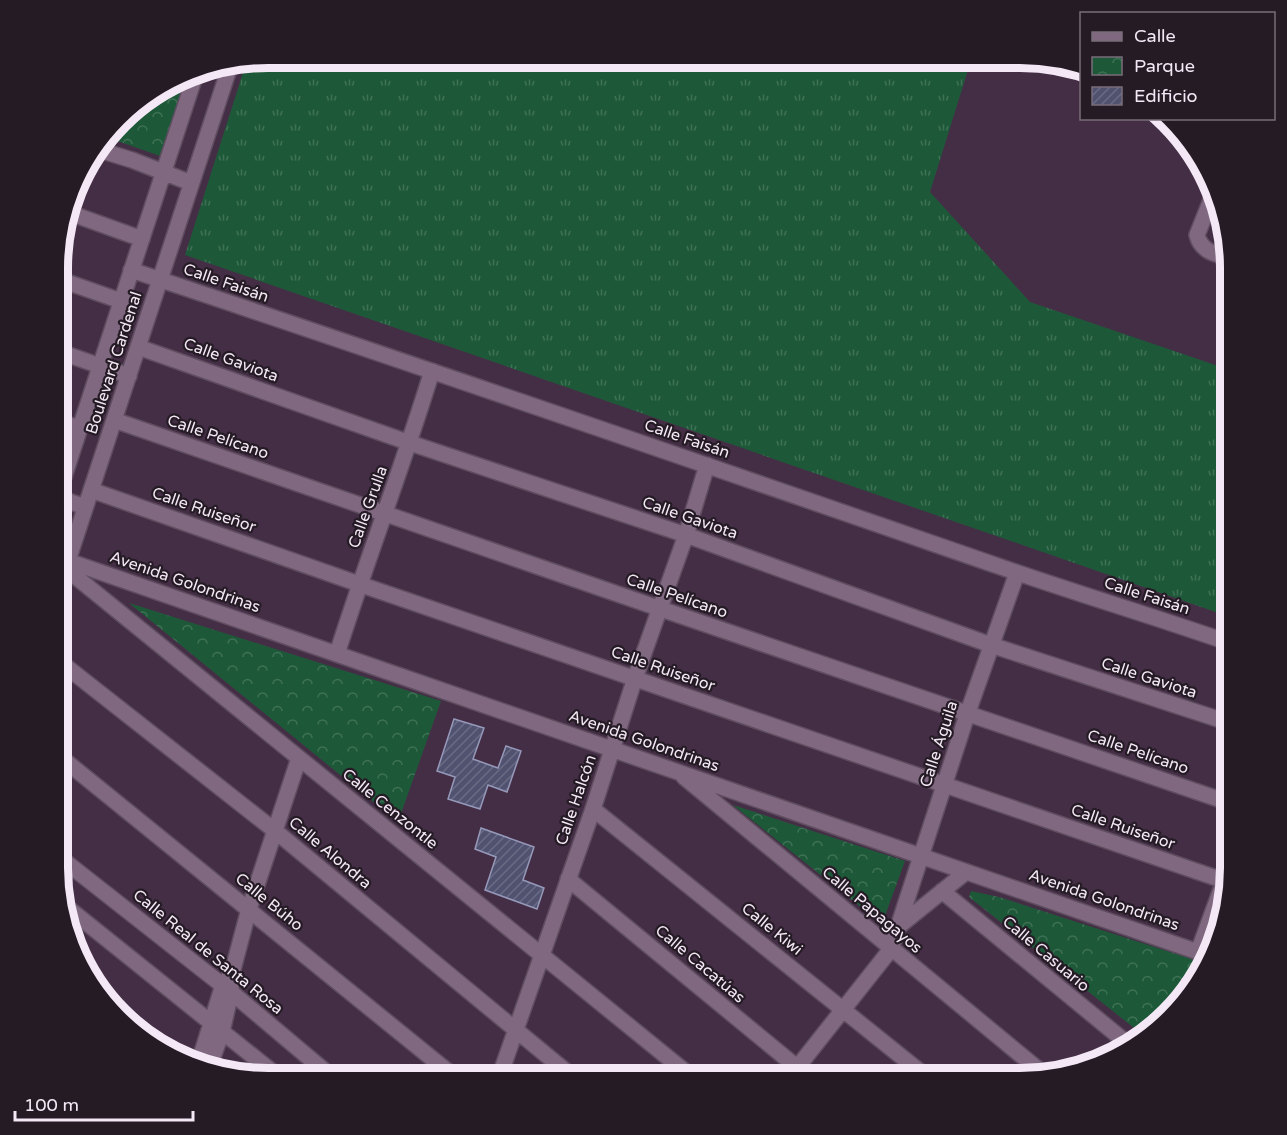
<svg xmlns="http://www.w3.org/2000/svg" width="1287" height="1135" font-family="'Varela Round',sans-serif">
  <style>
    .grass { fill: url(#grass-tufts) }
    .park { fill: url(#park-crowns) }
    .building { fill: url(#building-hatch); stroke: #9699ba; stroke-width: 1.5 }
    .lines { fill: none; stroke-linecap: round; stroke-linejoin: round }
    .minor-casing { stroke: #5f4d60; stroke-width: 18 }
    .minor { stroke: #806881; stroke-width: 15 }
    .labels { text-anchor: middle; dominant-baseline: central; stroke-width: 4.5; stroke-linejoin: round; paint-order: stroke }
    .street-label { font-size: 16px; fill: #f5e8f6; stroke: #241b25 }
    .rim { fill: none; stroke: #f5e8f6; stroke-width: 8 }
  </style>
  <defs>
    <pattern id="grass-tufts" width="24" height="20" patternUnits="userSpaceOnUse" patternTransform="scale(1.5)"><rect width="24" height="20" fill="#1d5938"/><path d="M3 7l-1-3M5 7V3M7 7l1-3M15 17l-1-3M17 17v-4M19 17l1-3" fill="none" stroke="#3e7155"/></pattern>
    <pattern id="park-crowns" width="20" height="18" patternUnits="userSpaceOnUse" patternTransform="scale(1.5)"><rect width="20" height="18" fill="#1d5938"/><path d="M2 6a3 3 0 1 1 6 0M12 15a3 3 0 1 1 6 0" fill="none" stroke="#3e7155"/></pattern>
    <pattern id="building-hatch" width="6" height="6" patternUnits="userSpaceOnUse" patternTransform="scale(1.5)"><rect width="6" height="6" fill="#50526f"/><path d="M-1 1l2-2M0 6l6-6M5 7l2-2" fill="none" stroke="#6a6b84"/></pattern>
  </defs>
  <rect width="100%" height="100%" fill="#442e45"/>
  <path class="grass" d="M268,57H972L930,192L1030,302L1230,370V617L185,255L247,60Z"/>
  <path class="park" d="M189,74L160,156L106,137L129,109Z
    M129,603L441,701L398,822Z
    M733,805L905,861L882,924Z
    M971,891L999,897L1204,963L1207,962L1159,1026L1143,1035L969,897Z"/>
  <path class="building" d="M454,719L484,728L473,759L498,768L506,746L521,751L507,792L488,785L480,809L448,799L455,777L437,771Z
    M481,828L534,847L523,880L544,888L537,909L485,890L496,857L475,849Z"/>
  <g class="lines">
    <defs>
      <path id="minor" d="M96,149L132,160L191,183
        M1215,190L1197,235C1201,251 1215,255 1230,257
        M67,212L142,239
        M131,270C421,366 709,466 998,566C1075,593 1153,616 1230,643
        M61,280L121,301
        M138,347L410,443L686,535L991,645L1230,723
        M60,352L129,376
        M114,420L661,609L1230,803
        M60,422L79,428
        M60,489L197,70
        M91,490L359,584L1225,881
        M60,498L85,507
        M68,561L1198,952L1210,954
        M65,568L693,1078
        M59,588L231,63
        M337,654C367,559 403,466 432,371
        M59,661L274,830L574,1078
        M58,755L456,1078
        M684,777L1045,1075
        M593,809L928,1078
        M58,856L231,992L333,1078
        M568,879L810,1078
        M942,891L1128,1044
        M63,904L280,1078
        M898,927L968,712L1017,573
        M1198,952L1230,865
        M107,1003L160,1045
        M199,1062L223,985L228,978
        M210,1065L222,1032L231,992L232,973L249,909L299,758
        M499,1078L593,809L635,678L686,535L707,465
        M789,1078L891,949L898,927L966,872"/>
    </defs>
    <use href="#minor" class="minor-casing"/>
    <use href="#minor" class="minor"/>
  </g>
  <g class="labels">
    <g class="street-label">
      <text transform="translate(226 283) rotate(19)">Calle Faisán</text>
      <text transform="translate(231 360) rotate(20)">Calle Gaviota</text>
      <text transform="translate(114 363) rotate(-72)">Boulevard Cardenal</text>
      <text transform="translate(218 437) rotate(19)">Calle Pelícano</text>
      <text transform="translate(687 439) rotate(19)">Calle Faisán</text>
      <text transform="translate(368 507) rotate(-70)">Calle Grulla</text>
      <text transform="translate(204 510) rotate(19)">Calle Ruiseñor</text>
      <text transform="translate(690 518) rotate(19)">Calle Gaviota</text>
      <text transform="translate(185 582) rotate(19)">Avenida Golondrinas</text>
      <text transform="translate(677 596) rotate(19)">Calle Pelícano</text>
      <text transform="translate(1147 596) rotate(18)">Calle Faisán</text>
      <text transform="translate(663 669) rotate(19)">Calle Ruiseñor</text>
      <text transform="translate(1149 678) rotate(18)">Calle Gaviota</text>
      <text transform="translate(644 741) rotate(19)">Avenida Golondrinas</text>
      <text transform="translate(939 744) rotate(-72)">Calle Águila</text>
      <text transform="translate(1138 752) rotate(19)">Calle Pelícano</text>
      <text transform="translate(576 800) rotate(-71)">Calle Halcón</text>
      <text transform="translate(390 809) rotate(39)">Calle Cenzontle</text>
      <text transform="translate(1123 827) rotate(19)">Calle Ruiseñor</text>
      <text transform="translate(330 853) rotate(40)">Calle Alondra</text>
      <text transform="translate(1104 900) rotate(19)">Avenida Golondrinas</text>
      <text transform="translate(269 902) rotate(39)">Calle Búho</text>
      <text transform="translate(872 910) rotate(40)">Calle Papagayos</text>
      <text transform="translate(772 929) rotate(39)">Calle Kiwi</text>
      <text transform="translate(208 952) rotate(39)">Calle Real de Santa Rosa</text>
      <text transform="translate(1046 954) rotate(40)">Calle Casuario</text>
      <text transform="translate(700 964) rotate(40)">Calle Cacatúas</text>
    </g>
  </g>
  <path d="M0 0H1287V1135H0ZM268 68H1020A200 200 0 0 1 1220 268V868A200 200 0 0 1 1020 1068H268A200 200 0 0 1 68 868V268A200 200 0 0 1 268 68Z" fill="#241b25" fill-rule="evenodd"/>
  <path class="rim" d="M268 68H1020A200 200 0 0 1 1220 268V868A200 200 0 0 1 1020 1068H268A200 200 0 0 1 68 868V268A200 200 0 0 1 268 68Z"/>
  <rect x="1080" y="12" width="195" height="108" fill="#241b25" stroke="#786d79" stroke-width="1.5"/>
  <rect x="1092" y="32" width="30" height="9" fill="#806881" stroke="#786d79" stroke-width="1.5"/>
  <text x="1134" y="42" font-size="18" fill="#f5e8f6">Calle</text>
  <rect x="1092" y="57" width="30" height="18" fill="url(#park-crowns)" stroke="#786d79" stroke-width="1.5"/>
  <text x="1134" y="72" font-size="18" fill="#f5e8f6">Parque</text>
  <rect x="1092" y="87" width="30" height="18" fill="url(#building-hatch)" stroke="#786d79" stroke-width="1.5"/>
  <text x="1134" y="102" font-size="18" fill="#f5e8f6">Edificio</text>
  <path d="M15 1111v9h178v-9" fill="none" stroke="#f5e8f6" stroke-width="3"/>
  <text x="24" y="1111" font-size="18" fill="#f5e8f6" stroke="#241b25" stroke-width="4.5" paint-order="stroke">100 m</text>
</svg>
